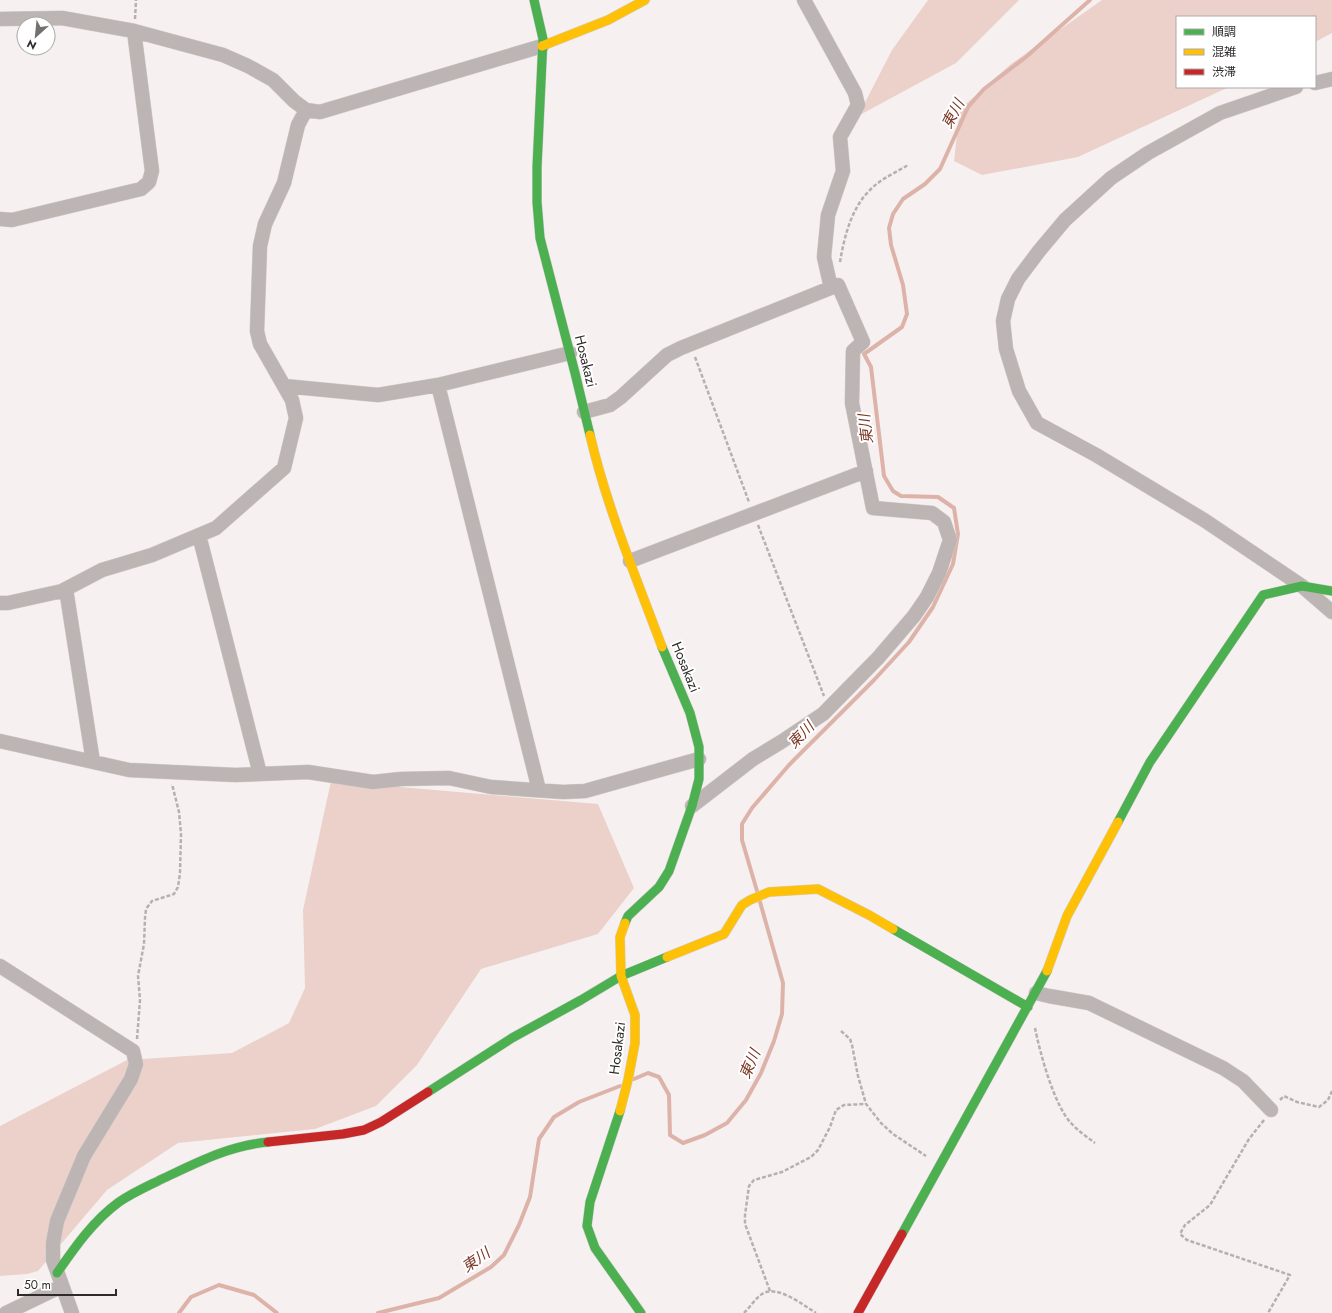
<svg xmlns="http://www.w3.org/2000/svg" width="1332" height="1313" font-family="Jost,'Noto Sans JP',sans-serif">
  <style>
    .green { fill: #ecd1ca }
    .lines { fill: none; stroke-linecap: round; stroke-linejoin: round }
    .stream { stroke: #ddb3a9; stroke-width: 4 }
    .street-casing { stroke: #d1cecd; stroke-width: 15 }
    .fast-casing { stroke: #d1cecd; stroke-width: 10 }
    .slow-casing { stroke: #d1cecd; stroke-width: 10 }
    .jam-casing { stroke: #d1cecd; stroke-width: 10 }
    .path { stroke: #b7b0af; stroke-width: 2.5; stroke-dasharray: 4 2; stroke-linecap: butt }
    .street { stroke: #bcb5b3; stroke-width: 14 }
    .fast { stroke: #4caf50; stroke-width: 9 }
    .slow { stroke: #ffc107; stroke-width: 9 }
    .jam { stroke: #c62828; stroke-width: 9 }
    .labels { text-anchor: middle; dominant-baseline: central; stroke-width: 4; stroke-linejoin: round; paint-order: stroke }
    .street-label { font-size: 14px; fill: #2e2b2a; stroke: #fff }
    .water-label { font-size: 15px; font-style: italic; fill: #7c3624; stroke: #fff }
  </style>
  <rect width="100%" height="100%" fill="#f6f1f0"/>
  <path class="green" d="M928,0H1019L956,63L858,116L892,50Z
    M1102,0H1332V33L1315,42V17H1177V87H1229L1078,157L982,175L954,161L960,109L1011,64Z
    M331,781L598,804L634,888L598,934L481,969L417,1065L376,1106L315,1129L178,1143L107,1190L38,1271L27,1274L0,1276V1126L127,1060L232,1053L289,1023L305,988L303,910Z"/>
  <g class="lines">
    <path class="stream" d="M757,891L742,840V824L752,808L789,765L874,680L909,642L933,607L953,564L958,534L954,508L938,497L901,496L893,491L884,476L871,367L864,354L902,327L907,314L903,285L891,245L889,228L893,214L903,199L925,184L940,169L968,107L984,89L1026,57L1090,0
      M634,1079L648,1073L659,1077L669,1095L670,1135L683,1143L705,1135L727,1123L746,1100L761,1073L774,1041L782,1014L783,983L760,902
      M179,1313L191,1297L219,1285L254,1295L277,1313
      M378,1313L439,1298L491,1267L504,1255L519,1225L530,1197L539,1139L554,1117L579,1102L620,1086"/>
    <defs>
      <path id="street" d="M804,0L855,93L858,105L840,137L843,171L828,215L824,257L831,288
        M0,19L62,18L134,31L223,55L248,66L273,80L294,101L306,110L320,112L542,46
        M1315,83L1332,79
        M1296,87L1220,113L1148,153L1111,178L1065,220L1039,251L1018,279L1008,299L1003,321L1006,349L1019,391L1037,423L1096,455L1204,520L1302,586L1332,612
        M0,219L12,220L141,189L149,182L152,171L134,31
        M438,385L539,790
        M284,386L378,395L438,385L570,353
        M584,412L610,405L621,397L667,355L681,348L838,285L863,342L853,351L852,403L873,508L932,513L944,522L950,540L939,573L927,597L914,616L878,658L823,714L781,742L753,759L692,806
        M199,535L260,774
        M630,561L866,471
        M66,589L93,762
        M0,603H8L62,591L102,570L152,555L216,528L284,468L296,418L292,400L260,344L257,331L260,246L265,224L284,183L298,125L306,110
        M0,741L129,770L235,775L308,772L373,782L401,779L449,778L491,787L563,792L585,791L699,759
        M0,966L133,1051L136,1064L131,1079L84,1156L57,1221L53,1243V1260L72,1313
        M1036,993L1049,996L1089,1003L1223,1068L1243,1081L1271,1110
        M6,1313L62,1286"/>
      <path id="fast" d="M534,0L543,39L537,167V202L540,238L575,373L590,435
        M1118,822L1150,762L1263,595L1302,586L1332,591
        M625,923L628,916L659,887L669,871L692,806L699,779V747L690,713L662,647
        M893,929L1028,1007
        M428,1092L512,1038L581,1000L621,976L667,957
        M620,1111L590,1202L587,1226L595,1248L641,1313
        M902,1234L1047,971
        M57,1273C75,1247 93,1221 119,1202C132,1193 148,1186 162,1179C198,1162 228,1146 268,1142"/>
      <path id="slow" d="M542,46L608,20L645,0
        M590,435C607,508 636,577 662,647
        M667,957L724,934L742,905L750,900L769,892L818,889L869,915L893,929
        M1047,971L1067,916L1118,822
        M620,1111L628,1080L635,1043V1015L621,976L620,937L625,923"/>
      <path id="jam" d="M268,1142L343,1134L364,1130L381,1122L428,1092
        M858,1313L902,1234"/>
    </defs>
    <use href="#street" class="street-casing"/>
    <use href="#fast" class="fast-casing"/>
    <use href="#slow" class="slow-casing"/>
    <use href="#jam" class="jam-casing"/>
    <path class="path" d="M135,19L136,0
      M840,262C844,238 851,209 869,191C880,179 895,173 908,165
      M695,357L749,502
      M758,525L824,696
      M1035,1028C1040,1053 1054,1105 1071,1123C1078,1131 1087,1137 1095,1143
      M841,1031L850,1039L852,1045L858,1076L866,1104L881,1123L893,1134L926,1156
      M137,1039L140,1000L138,976L144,944L145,918L146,909L152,901L174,894L178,887L180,873L181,834L179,812L172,784
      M1280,1100L1284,1096L1297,1102L1319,1107L1328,1100L1332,1091
      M1264,1120L1249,1139L1210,1205L1185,1225L1180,1234L1187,1240L1290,1275L1268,1313
      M770,1291L745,1224V1215L749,1186L754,1180L782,1172L811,1157L818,1150L830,1127L836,1110L844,1105L866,1104
      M744,1313C750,1307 755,1299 762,1294C777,1284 803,1305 816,1313"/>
    <use href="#street" class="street"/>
    <use href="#fast" class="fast"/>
    <use href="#slow" class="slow"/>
    <use href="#jam" class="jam"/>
  </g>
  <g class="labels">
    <g class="street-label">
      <text transform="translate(586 361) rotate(76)">Hosakazi</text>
      <text transform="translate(686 667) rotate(68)">Hosakazi</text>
      <text transform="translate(617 1048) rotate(-83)">Hosakazi</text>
    </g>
    <g class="water-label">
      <text transform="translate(953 114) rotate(-62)">東川</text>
      <text transform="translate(866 429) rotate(-97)">東川</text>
      <text transform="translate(801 735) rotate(-46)">東川</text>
      <text transform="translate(750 1064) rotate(-67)">東川</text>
      <text transform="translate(476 1260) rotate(-35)">東川</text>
    </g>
  </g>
  <rect x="1176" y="16" width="140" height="72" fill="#ffffff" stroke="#abaaaa"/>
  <rect x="1184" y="29" width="20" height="6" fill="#4caf50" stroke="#abaaaa"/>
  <text x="1212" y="36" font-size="12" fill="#2e2b2a">順調</text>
  <rect x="1184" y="49" width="20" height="6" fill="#ffc107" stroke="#abaaaa"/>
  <text x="1212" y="56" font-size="12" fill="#2e2b2a">混雑</text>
  <rect x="1184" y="69" width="20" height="6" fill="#c62828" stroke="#abaaaa"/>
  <text x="1212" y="76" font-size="12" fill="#2e2b2a">渋滞</text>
  <g transform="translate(36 36) rotate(207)"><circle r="19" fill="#ffffff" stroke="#abaaaa"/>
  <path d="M0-3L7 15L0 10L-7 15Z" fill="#74706f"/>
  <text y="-6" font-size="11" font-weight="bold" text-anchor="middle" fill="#2e2b2a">N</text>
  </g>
  <path d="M18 1289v6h98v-6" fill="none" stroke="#2e2b2a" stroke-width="2"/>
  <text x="24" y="1289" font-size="12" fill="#2e2b2a" stroke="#ffffff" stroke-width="3" paint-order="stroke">50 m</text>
</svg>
